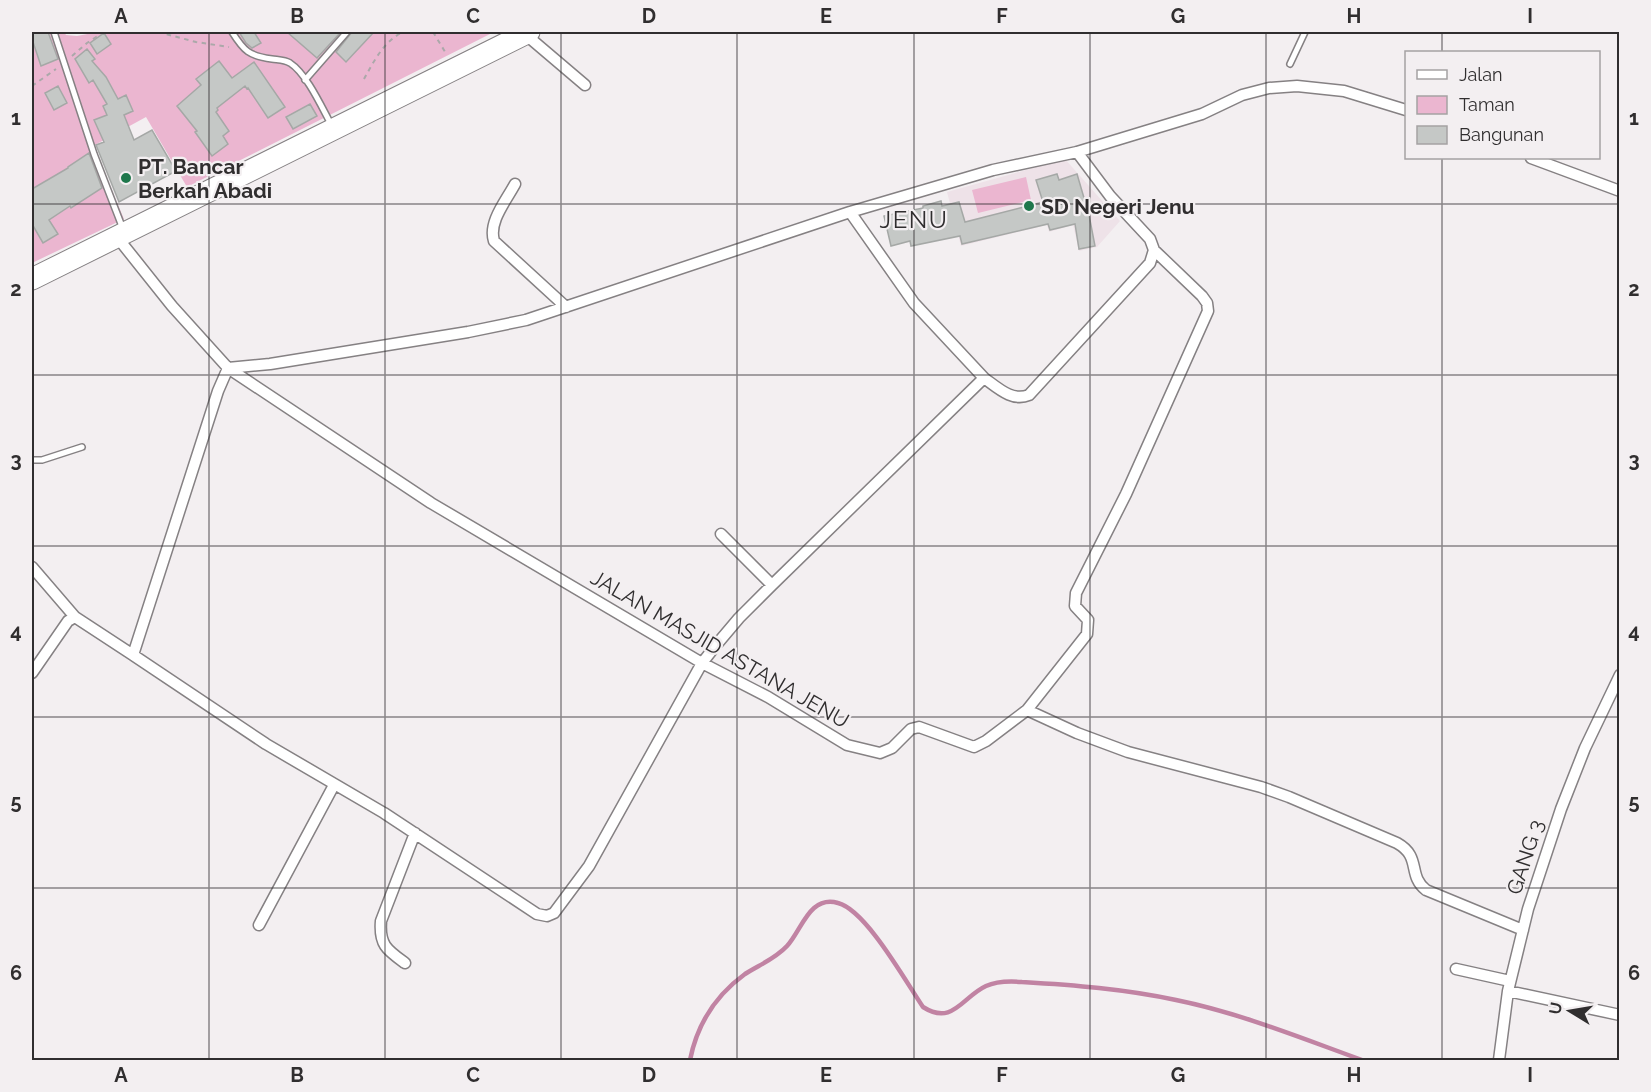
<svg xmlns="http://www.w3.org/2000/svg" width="1651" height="1092" font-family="Raleway,sans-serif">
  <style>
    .built { fill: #eee2e8 }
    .green { fill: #ebb6d0 }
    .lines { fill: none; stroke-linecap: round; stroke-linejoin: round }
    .stream { stroke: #c183a3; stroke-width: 4.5 }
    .building { fill: #c5c8c6; stroke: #a5a8a6; stroke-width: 1.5 }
    .lane-casing { stroke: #858183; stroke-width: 8 }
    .street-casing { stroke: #858183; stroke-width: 13 }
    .highway-casing { stroke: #858183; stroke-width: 23 }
    .path { stroke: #aba8a9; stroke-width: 2; stroke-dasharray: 4.5 4.5; stroke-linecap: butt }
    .lane { stroke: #fff; stroke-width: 5 }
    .street { stroke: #fff; stroke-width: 10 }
    .highway { stroke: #fff; stroke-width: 21 }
    .grid { fill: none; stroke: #302e2f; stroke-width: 1.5; stroke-opacity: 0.55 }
    .poi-dot { fill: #1e774b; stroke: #f3eff1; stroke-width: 2 }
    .labels { text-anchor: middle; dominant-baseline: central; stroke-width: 4.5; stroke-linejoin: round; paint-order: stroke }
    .poi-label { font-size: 21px; font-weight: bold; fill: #302e2f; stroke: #f3eff1; text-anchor: start }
    .street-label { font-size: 21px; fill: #302e2f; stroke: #f3eff1 }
    .quarter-label { font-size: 24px; letter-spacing: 1.5px; fill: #302e2f; stroke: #f3eff1 }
    .neatline { fill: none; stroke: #302e2f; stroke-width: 2 }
    .grid-label { font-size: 20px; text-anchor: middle; font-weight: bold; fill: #302e2f }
  </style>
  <rect width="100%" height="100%" fill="#f3eff1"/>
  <path class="built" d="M1065,159L1120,221L1097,247L1079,251L1073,225L1049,232L1047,225L961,246L947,192Z"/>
  <path class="green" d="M32,32H64L66,35L77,36L98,32H494L187,187L146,117L93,146L124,219L32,263Z
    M1026,177L1031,200L978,213L972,190Z"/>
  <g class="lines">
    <path class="stream" d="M690,1060C697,1025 716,995 745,974C759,965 775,959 787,946C802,930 809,895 838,903C866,910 906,982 923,1007C953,1026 962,997 986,986C997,981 1010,981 1022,982C1073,985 1125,989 1176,1000C1240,1013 1301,1038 1362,1060"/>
  </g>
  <path class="building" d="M32,32H48L58,59L41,66L32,39Z
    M239,32H254L261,43L252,48L246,43Z
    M287,32H339L340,33L317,58Z
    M352,32H374L346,62L336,52Z
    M104,33L111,44L97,54L90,43Z
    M87,49L95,59L92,61L106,77L118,99L126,95L133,111L124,115L134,140L152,130L176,171L119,202L96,145L104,142L94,120L107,115L103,106L107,104L93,80L89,83L75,59Z
    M219,61L232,78L254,62L285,107L268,118L248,88L247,89L245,86L217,108L218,110L216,112L229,131L223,136L228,144L212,156L195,132L197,131L177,106L201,85L196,79Z
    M58,86L67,103L54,110L45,93Z
    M310,104L317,116L293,129L286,117Z
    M89,153L102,188L71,208L70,206L49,220L58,234L43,243L32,224V189L68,168V167Z
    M1057,174L1059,180L1077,174L1089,215L1095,246L1079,249L1075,224L1050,230L1048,224L962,244L960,236L911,246L910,241L891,246L884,216L923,208V206L941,201L942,206L959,202L965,222L1043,202L1036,180Z"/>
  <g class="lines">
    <defs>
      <path id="lane" d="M54,32L94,154L123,229
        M232,32C244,51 249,56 272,59C279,60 285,60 290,63C307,74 322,108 332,126
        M1290,64L1305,32
        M305,80L347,32
        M32,460H42L82,447"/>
      <path id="street" d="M525,34L585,85
        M1077,152L1110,196L1150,239L1154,250L1150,263L1029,395C1012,402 998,388 984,378L772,585L739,618L717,644L702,663L589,866L554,913L547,916L537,914L384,813L266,744L133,655L218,391L228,368L270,364L468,332L526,320L850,212L993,170L1077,152L1202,114L1242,95L1269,88L1297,86L1344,91L1406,110
        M1531,158L1620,191
        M515,184C506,201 488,222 494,241L566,307
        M850,212L914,303L984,378
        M117,237L172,306L228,368L431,503L702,663L768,697L847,745L880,753L892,748L911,729L919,727L974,747L986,741L1027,710L1077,733L1128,752L1261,787L1289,797L1397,843C1422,857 1407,875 1426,890L1523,930
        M721,534L772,585
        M32,567L75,617
        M32,673L68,621L75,617L133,655
        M1027,710L1087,634L1088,620L1075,606L1076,593L1126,494L1208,311L1207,303L1202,296L1154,250
        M259,925L334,785
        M405,963C387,950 379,945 381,921L415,833
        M1456,969L1510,981
        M1508,991L1620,1015
        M1499,1060L1508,991L1528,909L1561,809L1585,748L1620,675"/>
      <path id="highway" d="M32,279L529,32"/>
    </defs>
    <use href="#lane" class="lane-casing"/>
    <use href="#street" class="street-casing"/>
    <use href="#highway" class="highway-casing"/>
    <path class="path" d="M158,32L196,42L229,47
      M433,32L447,55
      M72,56L87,43L104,32
      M364,79C374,61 384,41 403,32
      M32,86L56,69"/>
    <use href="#lane" class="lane"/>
    <use href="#street" class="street"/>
    <use href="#highway" class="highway"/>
  </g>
  <path class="grid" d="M209,32V1060M385,32V1060M561,32V1060M737,32V1060M914,32V1060M1090,32V1060M1266,32V1060M1442,32V52M1442,158V1060M32,204H1620M32,375H1620M32,546H1620M32,717H1620M32,888H1620"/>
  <g class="poi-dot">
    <circle cx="126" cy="178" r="6"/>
    <circle cx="1029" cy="206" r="6"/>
  </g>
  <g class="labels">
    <g class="poi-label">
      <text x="138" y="166">PT. Bancar<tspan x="138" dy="24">Berkah Abadi</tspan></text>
      <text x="1041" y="206">SD Negeri Jenu</text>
    </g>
    <g class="street-label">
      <text transform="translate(720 649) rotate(30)">JALAN MASJID ASTANA JENU</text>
      <text transform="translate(1525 857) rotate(-72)">GANG 3</text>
    </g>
    <g class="quarter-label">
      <text x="914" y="219">JENU</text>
    </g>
  </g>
  <rect width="1651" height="1092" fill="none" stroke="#f3eff1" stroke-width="66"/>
  <rect x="1405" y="51" width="195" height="108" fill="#f3eff1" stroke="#a5a2a3" stroke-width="1.5"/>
  <rect x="1417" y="70" width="30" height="9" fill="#ffffff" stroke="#a5a2a3" stroke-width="1.5"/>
  <text x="1459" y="81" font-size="18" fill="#302e2f">Jalan</text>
  <rect x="1417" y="96" width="30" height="18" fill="#ebb6d0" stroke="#a5a2a3" stroke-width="1.5"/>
  <text x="1459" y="111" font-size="18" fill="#302e2f">Taman</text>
  <rect x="1417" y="126" width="30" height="18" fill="#c5c8c6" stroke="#a5a2a3" stroke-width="1.5"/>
  <text x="1459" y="141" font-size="18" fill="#302e2f">Bangunan</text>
  <g transform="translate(1570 1011) rotate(281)" stroke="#f3eff1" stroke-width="4.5" paint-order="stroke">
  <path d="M0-4.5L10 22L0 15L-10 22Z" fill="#302e2f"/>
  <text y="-9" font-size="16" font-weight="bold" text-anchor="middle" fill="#302e2f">U</text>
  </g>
  <rect x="33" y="33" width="1585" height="1026" class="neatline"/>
  <g class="grid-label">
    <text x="121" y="23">A</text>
    <text x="297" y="23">B</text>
    <text x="473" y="23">C</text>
    <text x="649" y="23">D</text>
    <text x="826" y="23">E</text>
    <text x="1002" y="23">F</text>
    <text x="1178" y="23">G</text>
    <text x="1354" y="23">H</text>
    <text x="1530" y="23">I</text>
    <text x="16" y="125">1</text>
    <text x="1634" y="125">1</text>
    <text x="16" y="296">2</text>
    <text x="1634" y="296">2</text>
    <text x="16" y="467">3</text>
    <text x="1634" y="467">3</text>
    <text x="16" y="638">4</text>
    <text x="1634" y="638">4</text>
    <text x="16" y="809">5</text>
    <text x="1634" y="809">5</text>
    <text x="16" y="980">6</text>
    <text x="1634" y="980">6</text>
    <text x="121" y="1082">A</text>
    <text x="297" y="1082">B</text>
    <text x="473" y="1082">C</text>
    <text x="649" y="1082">D</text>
    <text x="826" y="1082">E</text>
    <text x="1002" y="1082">F</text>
    <text x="1178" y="1082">G</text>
    <text x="1354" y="1082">H</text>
    <text x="1530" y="1082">I</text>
  </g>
</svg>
